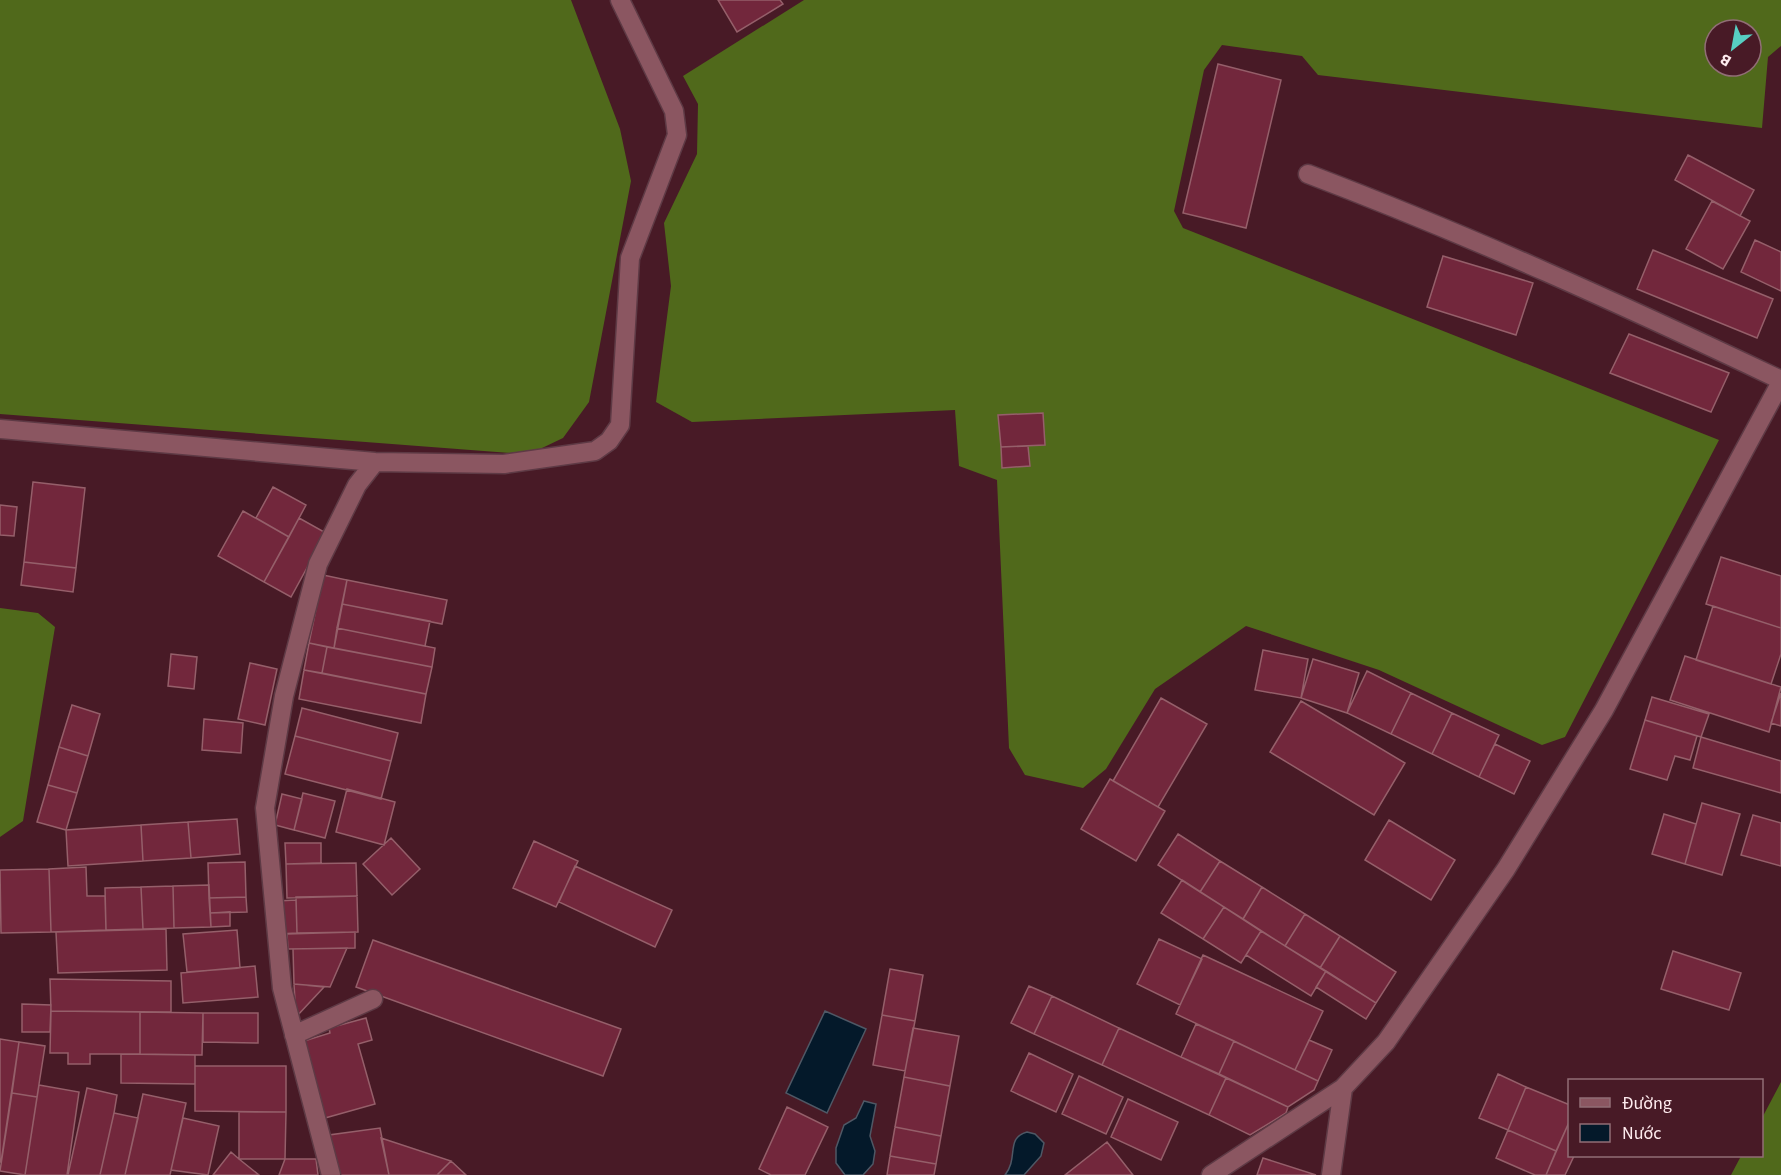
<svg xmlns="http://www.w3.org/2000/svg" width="1781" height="1175" font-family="'Source Sans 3',sans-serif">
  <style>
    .forest { fill: #50691b; fill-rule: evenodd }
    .water { fill: #04192a; stroke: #4f5865; stroke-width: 1.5 }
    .building { fill: #72273c; stroke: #955f6a; stroke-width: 1.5 }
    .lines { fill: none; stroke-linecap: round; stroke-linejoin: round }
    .minor-casing { stroke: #5e3a45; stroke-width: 21 }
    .minor { stroke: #8b5661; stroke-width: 18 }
  </style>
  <rect width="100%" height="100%" fill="#481a26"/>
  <path class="forest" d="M0,0H571L620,129L631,181L589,402L563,438L540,449L510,453L0,414Z
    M804,0H1781V46L1768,57L1762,128L1318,75L1302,56L1222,45L1204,70L1174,211L1183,228L1719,440L1565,737L1542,745L1379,670L1246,626L1155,689L1106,769L1083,788L1025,775L1009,748L997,480L959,466L955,410L692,422L656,402L671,286L664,223L697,154L698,104L683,76ZM1715,30H1751V66H1715Z
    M0,608L38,613L55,627L23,821L0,837Z
    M1781,1082V1175H1731L1741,1156H1762V1118Z"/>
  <path class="water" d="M825,1011L866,1029L827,1113L786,1093Z
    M864,1101L876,1104L870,1136L875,1151L873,1164L863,1175H845L836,1163V1148L844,1125L856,1118Z
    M1027,1132L1035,1134L1044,1143L1041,1156L1024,1175H1005C1019,1158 1005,1138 1027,1132Z"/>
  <path class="building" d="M718,0H780L783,4L737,32Z
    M1218,64L1281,80L1246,228L1183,213Z
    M1688,155L1754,190L1740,216L1675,180Z
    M1712,201L1750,221L1723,269L1686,249Z
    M1755,240L1781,252V291L1741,272Z
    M1653,250L1773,299L1757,338L1637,289Z
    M1443,256L1533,283L1516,335L1427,307Z
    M1629,334L1729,373L1711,412L1610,373Z
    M1043,413L1045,445L1001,447L998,415Z
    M1028,446L1030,466L1002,468L1001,447Z
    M33,482L85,488L76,568L24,562Z
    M273,487L306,505L289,537L256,518Z
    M0,505L17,507L14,536L0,535Z
    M243,511L289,537L264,582L218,556Z
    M299,518L326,533L291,597L264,582Z
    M1721,557L1781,576V628L1706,604Z
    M24,562L76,568L73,592L21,585Z
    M323,575L347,580L334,648L309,643Z
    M347,580L447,600L442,624L342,604Z
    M342,604L430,621L425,646L337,628Z
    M1713,606L1781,628V654L1771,684L1696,660Z
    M337,628L435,648L432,667L334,648Z
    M309,643L327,647L322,673L304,670Z
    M327,647L432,667L426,694L322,673Z
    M1263,650L1308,659L1301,698L1255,690Z
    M171,654L197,657L194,689L168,686Z
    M1685,656L1781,687L1769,732L1670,700Z
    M1313,659L1359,673L1347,713L1301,698Z
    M250,663L277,669L265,725L238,719Z
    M304,670L426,694L421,723L299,699Z
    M1367,671L1411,693L1391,734L1347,713Z
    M1411,693L1452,713L1432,754L1391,734Z
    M1781,693V726L1771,723Z
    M1652,697L1709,714L1701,737L1645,720Z
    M1161,698L1207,724L1158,807L1113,781Z
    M1301,701L1405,763L1374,815L1270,752Z
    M72,705L100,714L88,756L59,747Z
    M302,708L398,733L391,761L295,736Z
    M1452,713L1499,735L1479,777L1432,754Z
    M204,719L243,723L241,753L202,750Z
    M1645,720L1697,736L1690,760L1675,756L1667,780L1630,769Z
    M295,736L391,761L381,799L285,774Z
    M1701,737L1781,761V793L1693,768Z
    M1495,744L1530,761L1514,794L1479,777Z
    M59,747L88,756L77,793L48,785Z
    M1110,779L1165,811L1136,861L1081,829Z
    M48,785L77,793L66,830L37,822Z
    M347,789L395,802L384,845L336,832Z
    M303,793L335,801L325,838L294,830Z
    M282,794L302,799L294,830L275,825Z
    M1702,803L1740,814L1722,875L1685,864Z
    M1664,814L1696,824L1685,864L1652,854Z
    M1753,815L1781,823V866L1741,855Z
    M237,819L240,854L191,858L188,822Z
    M1389,820L1455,860L1431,900L1365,860Z
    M188,822L191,858L143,861L141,825Z
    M141,825L143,861L68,866L66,830Z
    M1178,834L1220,861L1200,892L1158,865Z
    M391,838L420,869L392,895L363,864Z
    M534,841L578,861L556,907L513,888Z
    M285,843H321V863L286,864Z
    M1220,861L1262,887L1243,919L1200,892Z
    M245,862L246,897L209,898L208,863Z
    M356,863L357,896L287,898L286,864Z
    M575,866L672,910L655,947L559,902Z
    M86,867L87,896H105L106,930L51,932L49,869Z
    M49,869L51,932L1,933L0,870Z
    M1182,880L1224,907L1203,939L1161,913Z
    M209,885L211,927L174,928L173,886Z
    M173,886L174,928L143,929L141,887Z
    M141,887L143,929L106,930L105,888Z
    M1262,887L1305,914L1285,946L1243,919Z
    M357,896L358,932L297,933L296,897Z
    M246,897L247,912L210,913L209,898Z
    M296,900L297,933L278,934L277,901Z
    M1224,907L1261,931L1241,963L1203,939Z
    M230,912V926L211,927L210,913Z
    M1305,914L1340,936L1320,968L1285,946Z
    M166,929L167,970L58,973L56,932Z
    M237,930L240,968L187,972L183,934Z
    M1261,931L1326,971L1311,996L1246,955Z
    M355,932V948L288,949L287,934Z
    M1340,936L1396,972L1376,1003L1320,968Z
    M1159,939L1202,959L1180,1005L1137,984Z
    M373,940L621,1029L603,1076L356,987Z
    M347,948L330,987L294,984L293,949Z
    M1673,951L1741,973L1729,1010L1661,989Z
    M1203,955L1323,1011L1295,1070L1176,1014Z
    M255,966L258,997L183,1003L181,973Z
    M890,969L923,975L915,1021L882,1015Z
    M1326,971L1376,1003L1366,1019L1316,987Z
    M50,979L171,981V1012L51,1011Z
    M294,984L324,987L296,1017Z
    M1029,986L1052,996L1034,1034L1011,1023Z
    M1052,996L1119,1028L1102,1065L1034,1034Z
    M22,1004L51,1005L50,1032H22Z
    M51,1011L140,1012V1054H90V1064H68V1053H50Z
    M140,1012L203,1013L202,1055L140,1054Z
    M203,1013H258V1043L203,1042Z
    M882,1015L915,1021L905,1071L873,1065Z
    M366,1018L372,1040L358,1044L375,1104L325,1118L304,1041L330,1033L329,1028Z
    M1196,1024L1234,1041L1219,1074L1181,1057Z
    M913,1028L959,1036L950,1086L904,1077Z
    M1119,1028L1226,1078L1209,1115L1102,1065Z
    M0,1039L19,1042L1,1162H0Z
    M1309,1040L1332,1050L1318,1081L1295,1070Z
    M1234,1041L1318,1081L1314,1090L1288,1107L1219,1074Z
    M19,1042L45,1046L37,1097L12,1093Z
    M1029,1053L1073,1074L1056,1112L1011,1091Z
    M121,1054L195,1055V1084L121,1083Z
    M195,1066H286V1112L195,1111Z
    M1498,1074L1526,1087L1508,1130L1479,1118Z
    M1079,1076L1123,1097L1106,1134L1062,1114Z
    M904,1077L950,1086L941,1136L895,1127Z
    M1226,1078L1288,1107L1286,1113L1250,1135L1209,1115Z
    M39,1085L79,1092L67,1175H25Z
    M1526,1087L1570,1105V1120L1556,1151L1508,1130Z
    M87,1088L117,1095L114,1113L100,1175H68Z
    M12,1093L37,1097L25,1175L0,1171Z
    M143,1094L186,1103L170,1175H125Z
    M1128,1099L1178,1122L1161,1160L1111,1137Z
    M787,1107L828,1127L805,1175H771L759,1169Z
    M239,1112H286L285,1159H239Z
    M114,1113L138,1118L125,1175H100Z
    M183,1118L219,1126L208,1175L171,1170Z
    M1570,1120V1156H1574L1565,1175H1546Z
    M895,1127L941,1136L936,1164L890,1156Z
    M380,1128L389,1175H337L329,1135Z
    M1508,1130L1556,1151L1546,1175H1535L1496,1158Z
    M381,1138L451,1161L437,1175H389Z
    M1107,1142L1133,1175H1065Z
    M231,1152L239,1159L259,1175H213Z
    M890,1156L936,1164L934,1175H887Z
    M1263,1158L1316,1175H1257Z
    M285,1159H316L318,1175H279Z
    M451,1161L466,1175H437Z"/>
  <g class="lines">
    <defs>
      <path id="minor" d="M1308,174C1469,235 1625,306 1781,380
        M0,429L375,462L504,464L595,451L609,441L620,425L630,258L677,135L674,111L620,0
        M294,1035L373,999
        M331,1175L282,988L265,808L284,696L318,564L357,485L375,462
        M1211,1175L1343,1088L1386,1042L1506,869L1604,710L1781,382
        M1331,1175L1343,1088"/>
    </defs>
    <use href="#minor" class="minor-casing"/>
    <use href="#minor" class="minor"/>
  </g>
  <rect x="1568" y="1079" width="195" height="78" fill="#481a26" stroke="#916e76" stroke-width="1.5"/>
  <rect x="1580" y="1098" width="30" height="9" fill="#8b5661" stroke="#916e76" stroke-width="1.5"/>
  <text x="1622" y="1109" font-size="18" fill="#feebee">Đường</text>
  <rect x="1580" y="1124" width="30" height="18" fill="#04192a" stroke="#916e76" stroke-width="1.5"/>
  <text x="1622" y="1139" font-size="18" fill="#feebee">Nước</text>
  <g transform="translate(1733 48) rotate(211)"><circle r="28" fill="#481a26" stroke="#916e76" stroke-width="1.5"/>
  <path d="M0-4.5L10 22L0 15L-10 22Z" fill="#57cec2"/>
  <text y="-9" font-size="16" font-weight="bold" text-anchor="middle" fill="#feebee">B</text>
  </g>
</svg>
